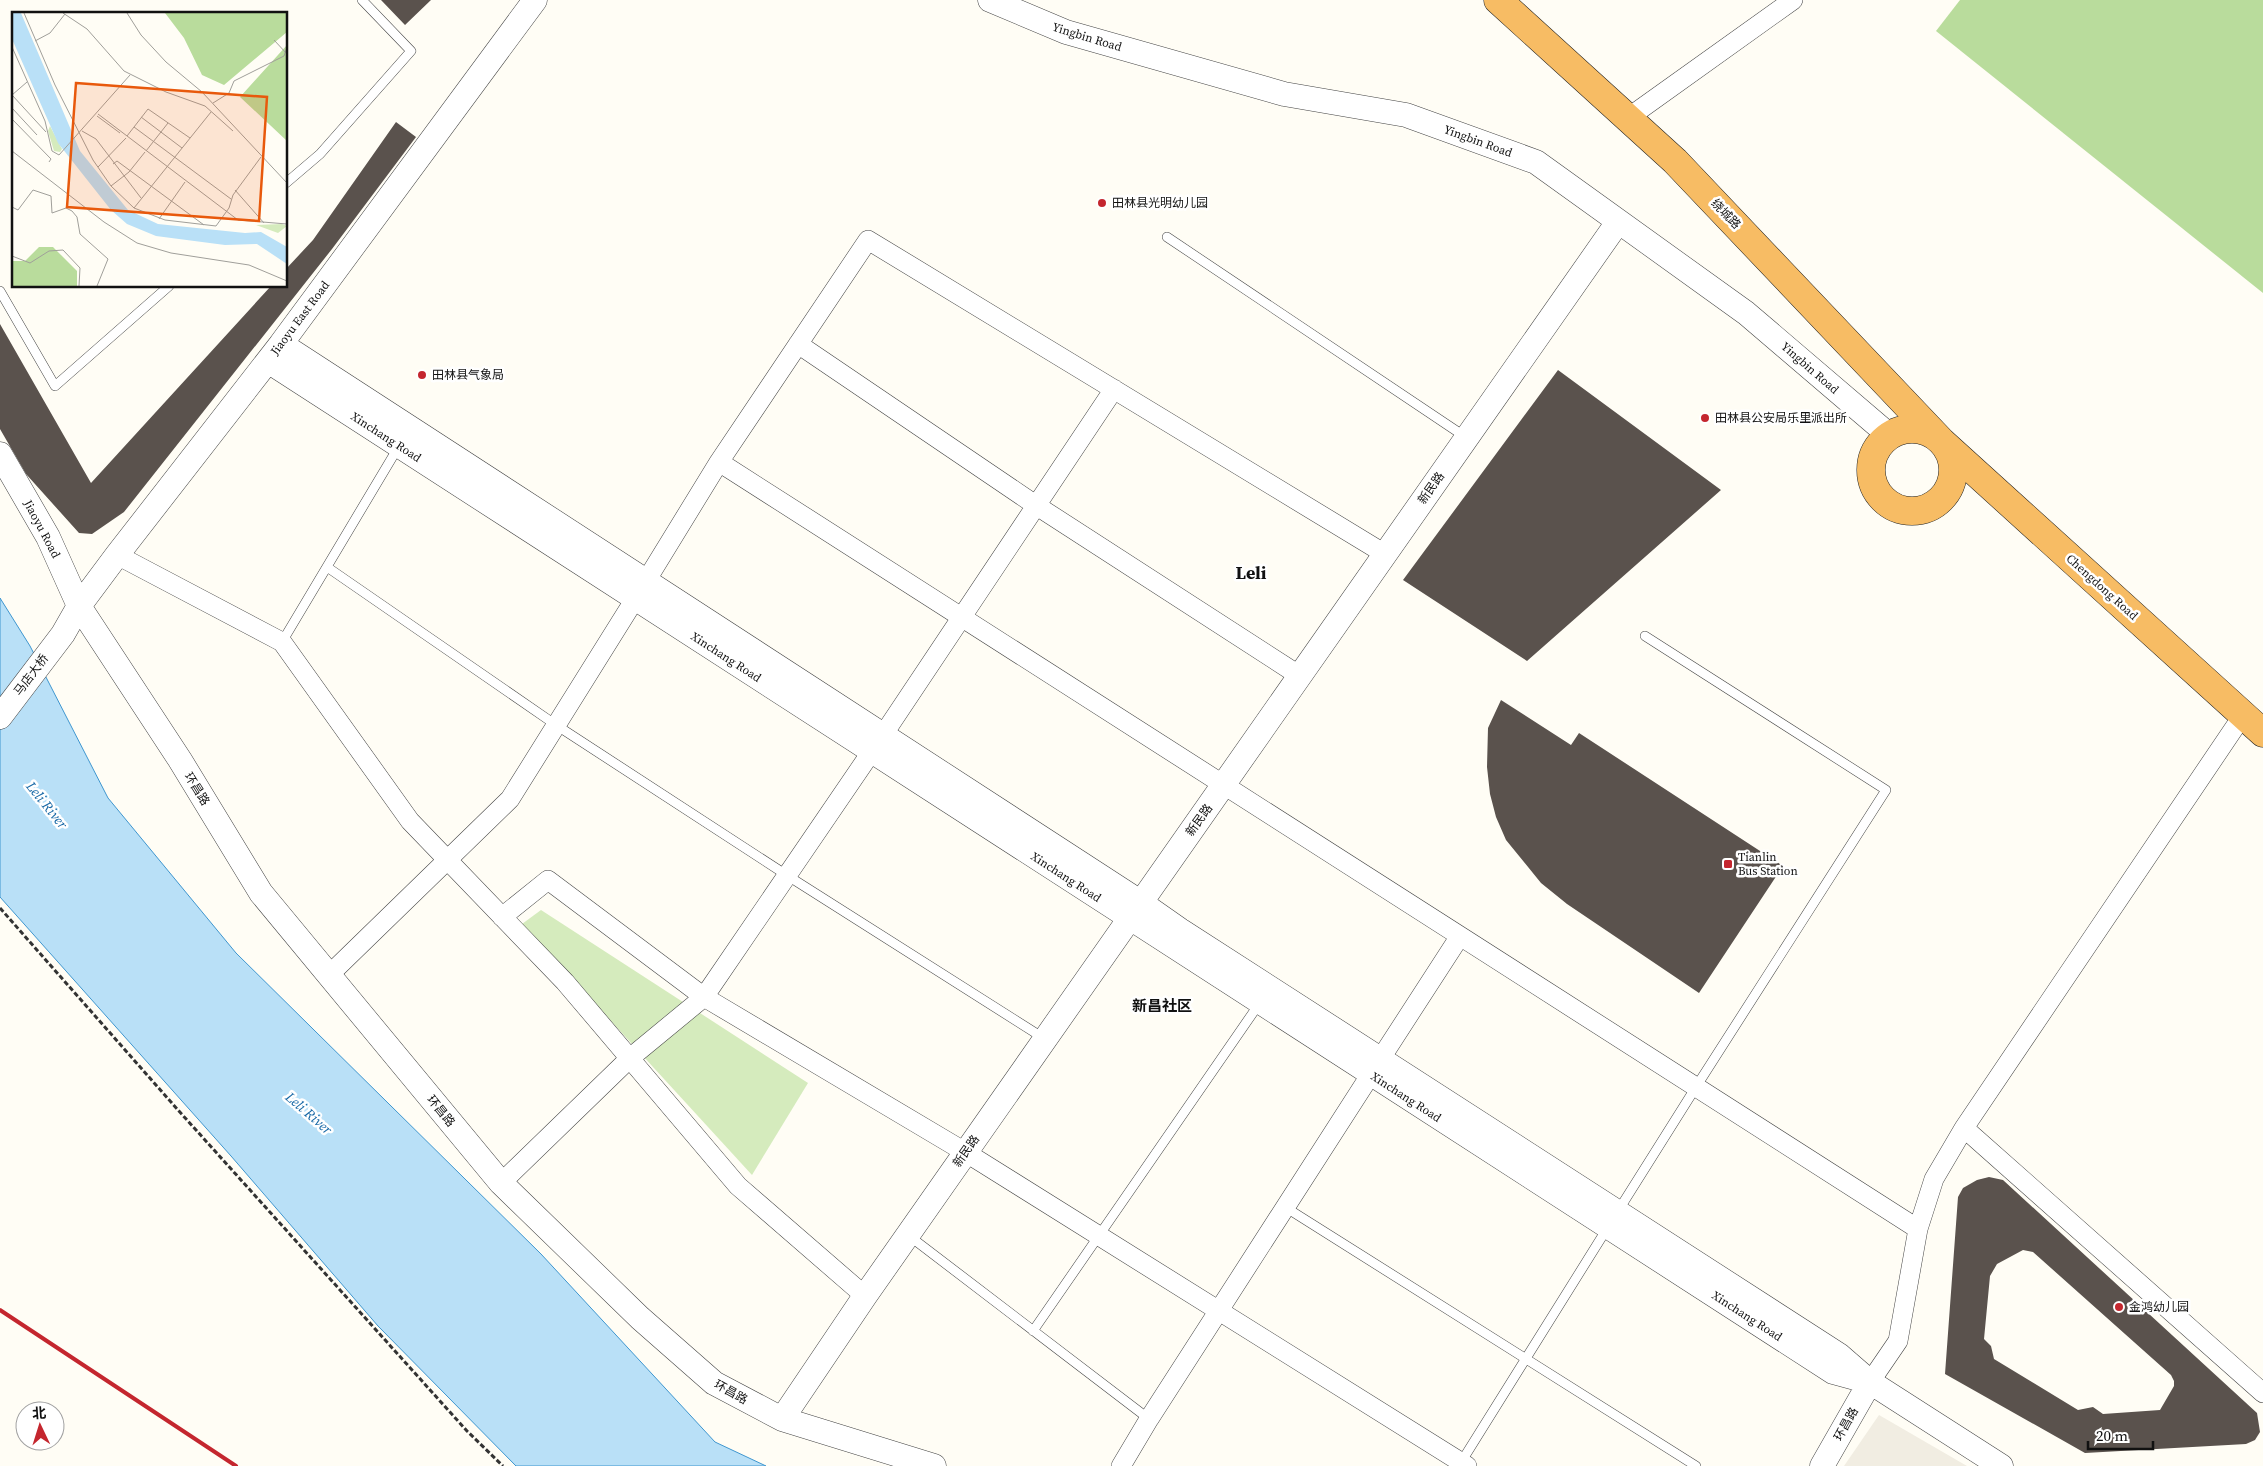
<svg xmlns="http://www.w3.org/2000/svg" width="2263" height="1466" font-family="'Source Serif 4','Noto Sans SC',serif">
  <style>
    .green { fill: #d5ebbd }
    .forest { fill: #b9dc9c }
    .plaza { fill: #f1ede2 }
    .water { fill: #b9e0f7; stroke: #3f96cf }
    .building { fill: #5a524d; fill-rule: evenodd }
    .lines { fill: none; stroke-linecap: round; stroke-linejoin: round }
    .service-casing { stroke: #444; stroke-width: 10 }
    .minor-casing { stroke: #444; stroke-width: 20 }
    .tertiary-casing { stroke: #444; stroke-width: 25 }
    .trunk-casing { stroke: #222; stroke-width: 29 }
    .path { stroke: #333; stroke-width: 3; stroke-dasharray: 5 2.5; stroke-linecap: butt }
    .service { stroke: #fff; stroke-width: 9 }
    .minor { stroke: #fff; stroke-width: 19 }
    .tertiary { stroke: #fff; stroke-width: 24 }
    .trunk { stroke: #f7bc64; stroke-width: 28 }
    .rail { stroke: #c4262e; stroke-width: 4 }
    .poi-dot { fill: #c4262e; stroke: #fff; stroke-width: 2 }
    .labels { text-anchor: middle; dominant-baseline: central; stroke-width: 5; stroke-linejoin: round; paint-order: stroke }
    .street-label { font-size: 12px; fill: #111; stroke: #fff }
    .poi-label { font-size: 12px; fill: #111; stroke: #fff; text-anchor: start }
    .water-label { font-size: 14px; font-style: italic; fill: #1768a6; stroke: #fff }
    .quarter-label { font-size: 15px; font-weight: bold; fill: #111; stroke: #fff }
    .district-label { font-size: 18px; font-weight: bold; fill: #111; stroke: #fff }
    .inset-road { fill: none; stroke: #a09f9a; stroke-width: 1 }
    .view { fill: #e8590c; fill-opacity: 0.15; stroke: #e8590c; stroke-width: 2.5 }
    .inset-edge { fill: none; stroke: #111; stroke-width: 2.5 }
  </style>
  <rect width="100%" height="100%" fill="#fffdf5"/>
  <path class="green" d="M541,910L808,1083L752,1175L522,924Z"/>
  <path class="forest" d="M1960,0H2263V293L1936,31Z"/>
  <path class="plaza" d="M1879,1415L1967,1466H1844Z"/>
  <path class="water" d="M0,598L30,646L108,798L236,953L541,1254L715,1442L766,1466H516L378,1326L231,1156L0,897Z"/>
  <path class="building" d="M381,0H431L405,25Z
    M396,122L416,137L332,249L124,512L92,534L79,533L26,474L0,429V324L91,483L271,286H286V269L313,240Z
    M1558,370L1721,490L1527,661L1403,580Z
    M1501,700L1571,745L1579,733L1783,866L1699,993L1567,904L1541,883L1506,840L1496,817L1490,794L1487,767L1488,728Z
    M1989,1177L2003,1180L2257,1413L2260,1432L2255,1440L2246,1444L2085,1453L1945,1374L1958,1197L1963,1188L1977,1180ZM2023,1250L2033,1252L2171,1375L2174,1381V1386L2160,1410L2103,1414L2093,1407L2078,1410L1994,1359L1991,1346L1984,1339L1990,1276L1997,1264Z"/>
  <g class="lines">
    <defs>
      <path id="service" d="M286,183L320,154L411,51L362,0
        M1167,237L1467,438
        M0,291L55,386L169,286
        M327,567L556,725L788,876L1045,1039
        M282,642L399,446
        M1285,1207L1696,1466
        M1618,1211L1696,1087L1886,790L1645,636
        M908,1235L1149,1419
        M1033,1331L1259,1004
        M1460,1464L1608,1227"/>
      <path id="minor" d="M1628,118L1793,0
        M798,344L1037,506L1300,676
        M719,462L1918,1229
        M117,555L282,642L410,821L565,982L738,1186L865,1296
        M646,581L719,462L868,240L1385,554
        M883,735L1114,389
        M502,917L548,880L704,997L965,1152L1467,1466
        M329,975L510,799L635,599
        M1381,1058L1460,936
        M1964,1128L2263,1393
        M501,1183L630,1058L704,997L872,751
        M1870,1382L1898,1341L1918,1229L1934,1179L1964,1128L2243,715
        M1121,1466L1149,1419L1371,1074"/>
      <path id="tertiary" d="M990,0L1066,32L1284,94L1406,115L1536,162L1746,313L1890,436
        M281,344L1140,902L1180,930L1839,1355L1870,1382L2001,1466
        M268,361L1833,1372L1866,1381
        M0,454L48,537L79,606L180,760L261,893L501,1183L640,1318L714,1383L782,1419L934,1466
        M0,717L63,634L79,606L117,555L281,344L535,0
        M782,1419L865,1296L1618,222
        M1822,1466L1870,1382"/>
      <path id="trunk" d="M1498,0L1675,161L1941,441L2263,733
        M1871 470a41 41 0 1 1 82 0a41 41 0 1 1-82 0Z"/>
    </defs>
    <use href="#service" class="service-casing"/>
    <use href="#minor" class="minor-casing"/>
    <use href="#tertiary" class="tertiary-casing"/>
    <use href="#trunk" class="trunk-casing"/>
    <path class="path" d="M0,908L178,1110L467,1431L503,1466"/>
    <use href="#service" class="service"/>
    <use href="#minor" class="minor"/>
    <use href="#tertiary" class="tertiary"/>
    <use href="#trunk" class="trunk"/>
    <path class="rail" d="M0,1310L236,1466"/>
  </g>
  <g class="poi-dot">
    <circle cx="1102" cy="203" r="5"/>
    <circle cx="422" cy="375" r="5"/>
    <circle cx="1705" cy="418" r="5"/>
    <rect x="1723" y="859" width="10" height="10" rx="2.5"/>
    <circle cx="2119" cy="1307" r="5"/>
  </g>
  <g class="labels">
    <g class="street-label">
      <text transform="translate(1087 37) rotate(17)">Yingbin Road</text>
      <text transform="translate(1478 141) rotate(20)">Yingbin Road</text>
      <text transform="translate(1726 214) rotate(46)">绕城路</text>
      <text transform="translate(300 318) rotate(-53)">Jiaoyu East Road</text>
      <text transform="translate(1810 368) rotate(41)">Yingbin Road</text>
      <text transform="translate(386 437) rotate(33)">Xinchang Road</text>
      <text transform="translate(1431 488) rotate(-55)">新民路</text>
      <text transform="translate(42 529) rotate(62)">Jiaoyu Road</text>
      <text transform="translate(2102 587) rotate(42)">Chengdong Road</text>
      <text transform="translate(726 657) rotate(33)">Xinchang Road</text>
      <text transform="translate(31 675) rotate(-53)">马店大桥</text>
      <text transform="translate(197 789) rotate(58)">环昌路</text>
      <text transform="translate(1199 820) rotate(-54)">新民路</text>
      <text transform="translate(1066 877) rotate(33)">Xinchang Road</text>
      <text transform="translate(1406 1097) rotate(33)">Xinchang Road</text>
      <text transform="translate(441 1111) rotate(51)">环昌路</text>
      <text transform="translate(966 1151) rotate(-55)">新民路</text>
      <text transform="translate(1747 1316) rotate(33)">Xinchang Road</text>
      <text transform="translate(731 1392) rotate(29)">环昌路</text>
      <text transform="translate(1846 1424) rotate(-61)">环昌路</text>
    </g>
    <g class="poi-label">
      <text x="1112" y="203">田林县光明幼儿园</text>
      <text x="432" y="375">田林县气象局</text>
      <text x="1715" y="418">田林县公安局乐里派出所</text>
      <text x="1738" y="857">Tianlin<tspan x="1738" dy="14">Bus Station</tspan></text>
      <text x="2129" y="1307">金鸿幼儿园</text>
    </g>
    <g class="water-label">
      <text transform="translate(47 805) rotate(51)">Leli River</text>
      <text transform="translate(309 1113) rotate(41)">Leli River</text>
    </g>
    <g class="quarter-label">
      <text x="1162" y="1005">新昌社区</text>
    </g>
    <g class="district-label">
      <text x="1251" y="572">Leli</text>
    </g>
  </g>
  <g transform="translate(12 12)">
    <rect width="275" height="275" fill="#fffdf5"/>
    <path d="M38,114L50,137L48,140L42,139L36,119ZM270,212L275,214L266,221L244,213Z" fill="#d5ebbd"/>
    <path d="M153,1H275V20L212,73L190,63L172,26ZM275,33V129L228,85ZM27,235H41L65,259V274H0V249H13Z" fill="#b9dc9c"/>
    <path d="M0,1H9L68,139L116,198L146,212L233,221L249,220L275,235V252L245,232L213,233L144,224L115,212L99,198L46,131L0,27Z" fill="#b9e0f7"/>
    <path class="inset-road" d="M12,1L43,73L81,148L99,174L122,196L153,208L204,214L217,196L221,183L249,145M51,1L75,17L112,59L154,80L193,94L221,119M115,1L129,23L154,50L190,80L275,171M262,28L275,42M23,29L38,21L53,2M0,35L33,109L40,139L47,143L118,63M0,83L34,120M0,83L15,70M201,91L217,81L222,69L272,44L275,35M0,96L25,123M86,102L226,208L275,212M85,104L108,121M129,105L170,136M0,107L39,147L37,150M122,115L219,187M70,119L84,127L129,186M115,124L136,97L178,126M0,139L92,210L125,231L159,241L237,253L275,269M134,139L156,111M101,152L105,149L192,213M86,155L114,126M99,174L117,160L133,140M223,178L252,211M0,195L6,198L21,178L39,184L40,201L54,196L60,199L65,205L68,222L96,247L85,274M122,196L199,100M147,207L173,170M0,244L18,251L37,239L51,238L68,256L67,274"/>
    <path class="view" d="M64,71L255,85L247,209L55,195Z"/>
    <rect width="275" height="275" class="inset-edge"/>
  </g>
  <g transform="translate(40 1426) rotate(356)"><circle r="24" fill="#ffffff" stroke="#a0a0a0"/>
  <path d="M0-4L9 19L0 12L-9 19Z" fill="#c4262e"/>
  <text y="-8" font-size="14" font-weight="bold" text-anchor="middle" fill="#111111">北</text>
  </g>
  <path d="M2088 1441v8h65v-8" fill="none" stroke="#111111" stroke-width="2.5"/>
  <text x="2096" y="1441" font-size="15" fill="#111111" stroke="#ffffff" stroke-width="4" paint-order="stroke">20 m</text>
</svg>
